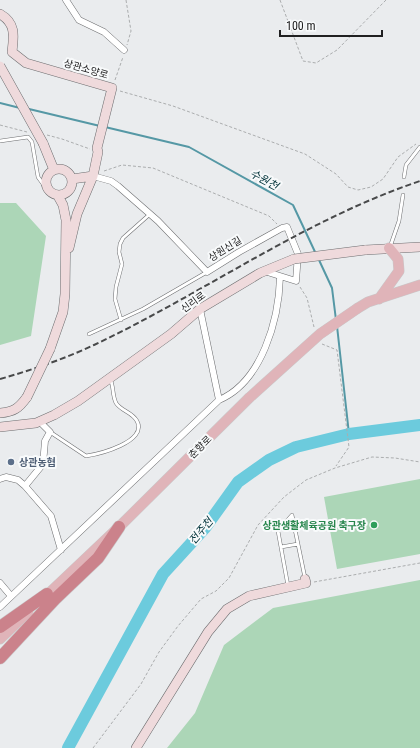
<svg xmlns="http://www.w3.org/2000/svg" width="420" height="748" font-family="'Roboto Condensed','Noto Sans KR',sans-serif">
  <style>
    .green { fill: #acd6b7 }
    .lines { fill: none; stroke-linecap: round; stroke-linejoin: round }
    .stream { stroke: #5598a5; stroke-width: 2 }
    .river { stroke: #6ccbdd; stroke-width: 12 }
    .lane-casing { stroke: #6d6e70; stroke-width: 4 }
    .street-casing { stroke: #6d6e70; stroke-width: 7 }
    .secondary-casing { stroke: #6d6e70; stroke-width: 10 }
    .primary-casing { stroke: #c9c9ca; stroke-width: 11 }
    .highway-casing { stroke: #c9c9ca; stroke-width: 13 }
    .path { stroke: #abadae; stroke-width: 1; stroke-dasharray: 3 2; stroke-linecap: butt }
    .lane { stroke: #fff; stroke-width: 3 }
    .street { stroke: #fff; stroke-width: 6 }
    .secondary { stroke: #efdadc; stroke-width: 9 }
    .primary { stroke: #e0b4b9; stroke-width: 10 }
    .highway { stroke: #cb828b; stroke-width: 12 }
    .rail { stroke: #48494a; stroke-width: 2; stroke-dasharray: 6 3; stroke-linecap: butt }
    .secondary-bridge-casing { stroke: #6d6e70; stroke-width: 10; stroke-linecap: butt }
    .primary-bridge-casing { stroke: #c9c9ca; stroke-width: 11; stroke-linecap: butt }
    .secondary-bridge { stroke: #efdadc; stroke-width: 9 }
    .primary-bridge { stroke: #e0b4b9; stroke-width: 10 }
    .service-dot { fill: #5c6f8a; stroke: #f8fafb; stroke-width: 1.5 }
    .leisure-dot { fill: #2e9e5b; stroke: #f8fafb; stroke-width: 1.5 }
    .labels { text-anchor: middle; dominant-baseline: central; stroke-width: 4; stroke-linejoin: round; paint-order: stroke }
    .street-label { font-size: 10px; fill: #202021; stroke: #f8fafb }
    .service-label { font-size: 10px; font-weight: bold; fill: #4e5e75; stroke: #f8fafb; text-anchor: start }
    .leisure-label { font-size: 10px; font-weight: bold; fill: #27864d; stroke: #f8fafb; text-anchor: end }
    .water-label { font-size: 11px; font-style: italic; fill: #013239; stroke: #f8fafb }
  </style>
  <rect width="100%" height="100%" fill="#eaecee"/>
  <path class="green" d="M0,203H16L46,236L31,336L0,345Z
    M420,479V554L337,569L324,497Z
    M420,580V748H167L195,713L224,645L273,608Z"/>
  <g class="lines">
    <path class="stream" d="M0,103L20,108
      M29,109L100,126
      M105,127L189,147L293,205L316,254
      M319,260L332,288L336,320
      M337,326L349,434"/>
    <path class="river" d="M68,748L163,574L205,528L238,482L269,460L296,447L349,434L420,425"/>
    <defs>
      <path id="lane" d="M0,141L28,137L32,142L38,177L46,188
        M404,177L406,165L420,147
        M390,247L399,221L403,195
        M121,320L115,299L116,287L122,264L119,252L120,244L123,238L150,214
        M89,334L143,309L207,272
        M50,432L86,456C99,454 148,442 137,421C132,412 121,411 116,403C112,395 114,386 110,379
        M281,547L298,544
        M288,586L278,531L292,515L305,578"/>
      <path id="street" d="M66,0L79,20L104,32L124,50
        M93,176L111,181L118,186L158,221L207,272L239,252L282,228L287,227L298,254L296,281L264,271
        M219,400C262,382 279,319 280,277
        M0,479L6,477L18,480L25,486L51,516L61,550
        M25,486L43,464L45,441L50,432L39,421
        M0,583L11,596
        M0,607L219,400L200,309"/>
      <path id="secondary" d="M0,14C16,23 14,36 12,52L26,63L112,88L97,148L98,152L93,176L72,179
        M43,143L54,170
        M46 182a13 13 0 1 1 26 0a13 13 0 1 1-26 0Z
        M69,248L77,214L93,176
        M365,250L420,247
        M50,349L63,312L65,294L66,220L63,205L58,196
        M0,413C14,412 19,408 27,397
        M0,427L36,423L54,415L78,401L171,334L200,309L260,273L294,259
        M136,748L208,632L227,609L249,596L306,583L305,579"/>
      <path id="primary" d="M379,299L399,271L398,259L389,248
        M358,308L368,302L420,285
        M43,599L119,527L249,398
        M0,639L28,612"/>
      <path id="highway" d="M0,627L47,594
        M0,658L55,599L98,558L119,527"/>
    </defs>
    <use href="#lane" class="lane-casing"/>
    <use href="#street" class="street-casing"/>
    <use href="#secondary" class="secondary-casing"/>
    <use href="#primary" class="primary-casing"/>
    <use href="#highway" class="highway-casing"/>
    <path class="path" d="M126,0L131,31L127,45
      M280,0L303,61L316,63L337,50L386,0
      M115,80L123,57
      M120,91L173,106L305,154L336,174L348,187L358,190L371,187L383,179L398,157L416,144
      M0,125L27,132
      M47,135L62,139L90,149
      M104,171L122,165L153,168L269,216L277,224
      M300,287L307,298L314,327
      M322,344L337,350L349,447L336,466
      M314,582L420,563
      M93,748L141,684L159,652L178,626L201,599L216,591L229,578L258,525L284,497L306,480L335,468L372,457L395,458L420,462"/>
    <use href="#lane" class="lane"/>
    <use href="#street" class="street"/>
    <use href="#secondary" class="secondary"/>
    <use href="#primary" class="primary"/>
    <use href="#highway" class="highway"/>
    <path class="rail" d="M0,379C32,370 64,359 94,345C204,293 304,220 420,181"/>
    <defs>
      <path id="secondary-bridge" d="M0,66L43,143
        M294,259L365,250
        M27,397L50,349"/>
      <path id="primary-bridge" d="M249,398L320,334L358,308"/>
    </defs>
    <use href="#secondary-bridge" class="secondary-bridge-casing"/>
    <use href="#primary-bridge" class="primary-bridge-casing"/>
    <use href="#secondary-bridge" class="secondary-bridge"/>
    <use href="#primary-bridge" class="primary-bridge"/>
  </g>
  <circle class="service-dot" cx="11" cy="462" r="4"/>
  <circle class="leisure-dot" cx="374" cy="525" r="4"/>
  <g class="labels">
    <g class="street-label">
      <text transform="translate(86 69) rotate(16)">상관소양로</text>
      <text transform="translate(225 249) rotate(-32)">상원신길</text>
      <text transform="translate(193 302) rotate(-36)">신리로</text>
      <text transform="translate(200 447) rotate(-45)">춘향로</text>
    </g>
    <g class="service-label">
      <text x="19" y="462">상관농협</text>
    </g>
    <g class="leisure-label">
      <text x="366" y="525">상관생활체육공원 축구장</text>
    </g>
    <g class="water-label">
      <text transform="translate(264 180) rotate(29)">수원천</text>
      <text transform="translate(201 531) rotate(-50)">전주천</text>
    </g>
  </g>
  <path d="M280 30v6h102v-6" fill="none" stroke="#202021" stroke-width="2"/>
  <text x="286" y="30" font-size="12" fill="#202021" stroke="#f8fafb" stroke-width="3" paint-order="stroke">100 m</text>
</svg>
